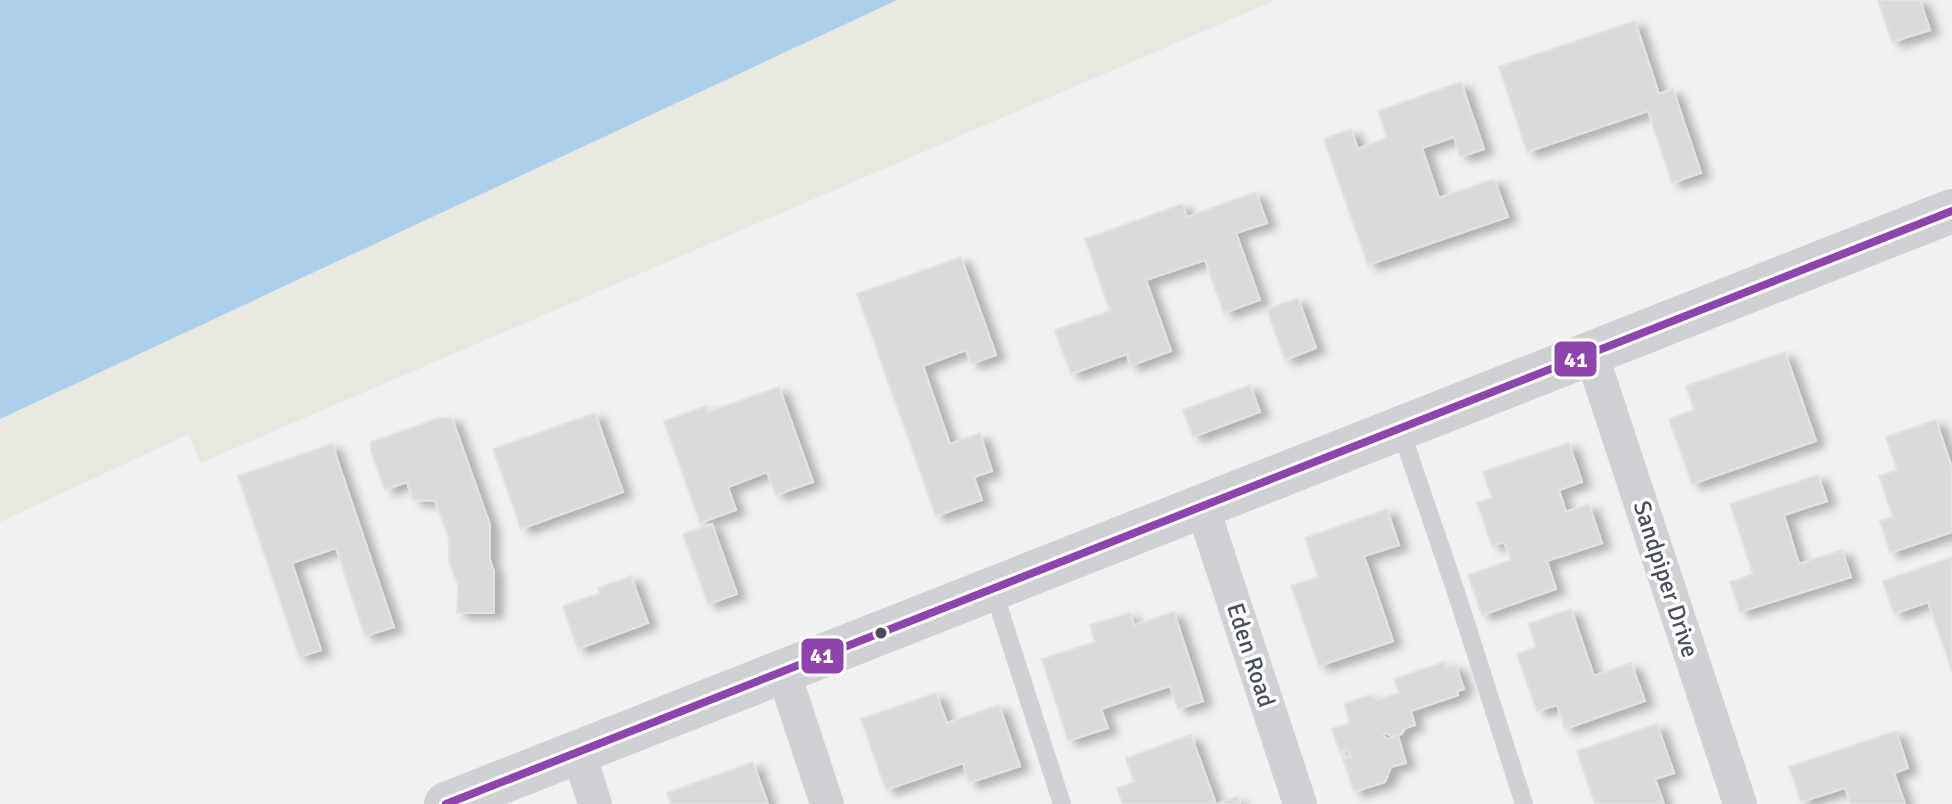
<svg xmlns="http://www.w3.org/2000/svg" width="1952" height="804" font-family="Signika,sans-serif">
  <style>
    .sand { fill: #e8e7e0 }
    .water { fill: #accfec }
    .building { fill: #dadadb; stroke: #e2e2e4; stroke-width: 2; filter: url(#shadow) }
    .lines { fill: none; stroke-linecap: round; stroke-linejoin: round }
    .lane { stroke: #cfd1d4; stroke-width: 18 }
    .street { stroke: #cfd1d4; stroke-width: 34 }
    .secondary { stroke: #d0d1d5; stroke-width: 44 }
    .bus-1-casing { stroke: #fff; stroke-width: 14 }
    .bus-1 { stroke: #8e44ad; stroke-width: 8 }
    .bus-dot { fill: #484e5d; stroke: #fff; stroke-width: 3 }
    .labels { text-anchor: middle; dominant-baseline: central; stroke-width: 7; stroke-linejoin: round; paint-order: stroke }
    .street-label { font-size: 24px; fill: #484e5d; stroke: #fff }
    .line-badge { stroke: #fff; stroke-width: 3 }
    .badge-label { font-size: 22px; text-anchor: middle; font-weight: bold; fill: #fff }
  </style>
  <defs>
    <filter id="shadow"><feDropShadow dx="9" dy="5" stdDeviation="4" flood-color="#0004"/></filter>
  </defs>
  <rect width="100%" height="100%" fill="#f1f1f1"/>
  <path class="sand" d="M897,0H1276L200,463L189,434L0,522V419Z"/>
  <path class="water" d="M0,0H897L0,419Z"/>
  <path class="building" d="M1878,0H1920L1930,30L1892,42Z
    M1635,21L1659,94L1673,89L1701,173L1672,183L1648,111L1527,152L1499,67Z
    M1461,82L1484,149L1460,157L1454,137L1422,148L1439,198L1494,179L1508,217L1368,265L1324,139L1351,129L1358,149L1387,138L1378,111Z
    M1256,192L1267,223L1236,233L1260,300L1224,313L1205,260L1146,280L1171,351L1130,366L1127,354L1071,374L1055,330L1110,311L1085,239L1182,204L1187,217Z
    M961,257L996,355L971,364L966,350L923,366L950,444L980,433L992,471L974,477L982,500L936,516L857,294Z
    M1298,298L1316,348L1285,360L1267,309Z
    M1785,352L1816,441L1692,484L1669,419L1694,410L1686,386Z
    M1250,385L1260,412L1193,437L1183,410Z
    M779,387L813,482L776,495L767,472L728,487L736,510L700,523L664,421L706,406L708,412Z
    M595,413L623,492L521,529L493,449Z
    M439,418H452L490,525V560L494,572V613H457L458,585L449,561V539L435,501L413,500L407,482L385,490L371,451V442Z
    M1936,420L1952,468V532L1890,553L1880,521L1893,517L1879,476L1897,470L1886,437Z
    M1569,443L1582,482L1559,490L1566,512L1589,504L1602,543L1547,561L1556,589L1482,615L1468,575L1511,560L1504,542L1492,546L1477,503L1492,498L1483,472Z
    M332,444L394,627L365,636L336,548L292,563L321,650L299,657L238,476Z
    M1818,475L1827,501L1784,515L1799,564L1842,550L1851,577L1740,612L1730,582L1753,574L1730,504Z
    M1387,509L1399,545L1364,556L1393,641L1319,666L1291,586L1318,577L1305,538Z
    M712,524L737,594L708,604L683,534Z
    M1952,557V671L1928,602L1894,614L1883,581Z
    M631,576L648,623L578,649L563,606L600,593L598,588Z
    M1571,609L1594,676L1631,663L1645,701L1565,729L1557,705L1537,711L1517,654L1536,647L1528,624Z
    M1174,612L1203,701L1178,709L1170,686L1101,709L1108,728L1068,741L1042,659L1095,642L1090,625L1130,613L1134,625Z
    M1444,662L1446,668L1456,665L1464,689L1457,691L1458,695L1411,711L1415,725L1405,728L1402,734L1392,737L1386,733L1383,735L1387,739L1398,736L1406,763L1391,767L1385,782L1354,792L1343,759L1351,756L1348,749L1340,752L1332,729L1350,723L1344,704L1370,695L1377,700L1399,693L1394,679Z
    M936,693L947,723L999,705L1020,766L969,783L963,763L886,790L861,719Z
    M1657,724L1674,773L1655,779L1664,804H1595L1577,751Z
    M1896,731L1908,768L1894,773L1905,804H1851L1845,788L1801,802L1789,767Z
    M1191,735L1216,804H1123L1117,788L1134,782L1126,758Z
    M753,762L768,804H671L667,793Z
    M1237,797L1240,804H1217Z"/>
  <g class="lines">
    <path class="lane" d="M1400,428L1456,592L1524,804
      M993,589L1062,804"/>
    <path class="street" d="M1591,353L1740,804
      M1202,506L1300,804
      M783,671L827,804
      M578,751L595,804"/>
    <path class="secondary" d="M446,804L1952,211"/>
    <defs>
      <path id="bus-1" d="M446,804L1952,211"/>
    </defs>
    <use href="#bus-1" class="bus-1-casing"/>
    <use href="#bus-1" class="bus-1"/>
  </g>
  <circle class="bus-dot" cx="881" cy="633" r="7"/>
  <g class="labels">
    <g class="street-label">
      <text transform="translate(1666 579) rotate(72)">Sandpiper Drive</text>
      <text transform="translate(1251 655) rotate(72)">Eden Road</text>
    </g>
  </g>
  <g class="line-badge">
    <rect x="1553" y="340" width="45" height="38" rx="8" fill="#8e44ad"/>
    <rect x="800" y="637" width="45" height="38" rx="8" fill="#8e44ad"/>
  </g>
  <g class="badge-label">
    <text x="1576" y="367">41</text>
    <text x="822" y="663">41</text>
  </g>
</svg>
